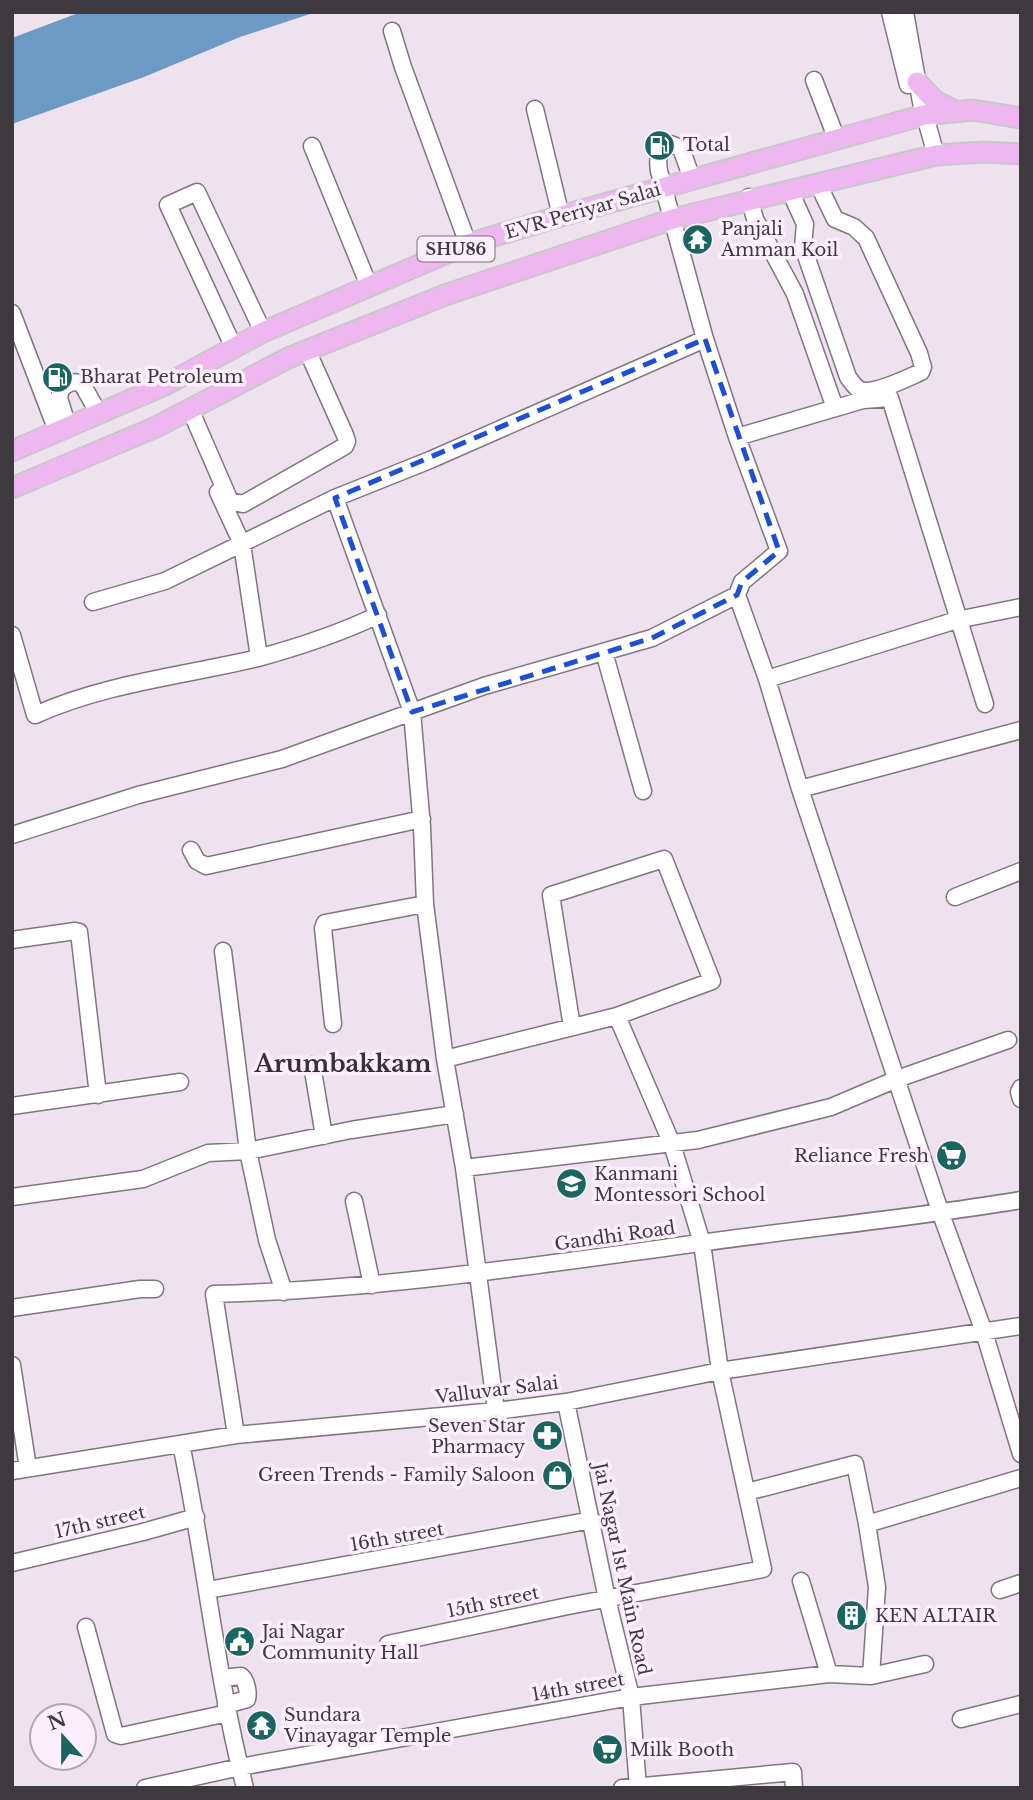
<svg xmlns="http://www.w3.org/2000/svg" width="1033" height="1800" font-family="'Libre Baskerville',serif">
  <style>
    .water { fill: #6d99c5 }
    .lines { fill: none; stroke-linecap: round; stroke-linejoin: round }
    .minor-casing { stroke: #807580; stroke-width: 19 }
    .major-casing { stroke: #c9c8c9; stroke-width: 23 }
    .minor { stroke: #fff; stroke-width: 16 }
    .major { stroke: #efb7f2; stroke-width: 19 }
    .marked { fill: none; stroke: #1d4ed8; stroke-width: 5; stroke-dasharray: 14 9; stroke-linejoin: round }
    .labels { text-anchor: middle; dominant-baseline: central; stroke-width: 7; stroke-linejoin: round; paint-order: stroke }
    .shield { fill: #fbeffb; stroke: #777077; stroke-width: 2 }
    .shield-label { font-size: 16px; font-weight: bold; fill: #3f3a3f }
    .poi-label { font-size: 18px; fill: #3f3a3f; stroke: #fbeffb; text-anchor: start }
    .street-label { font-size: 18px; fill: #3f3a3f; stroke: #fbeffb }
    .district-label { font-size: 24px; font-weight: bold; fill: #392f39; stroke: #fbeffb }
  </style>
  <rect width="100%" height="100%" fill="#eee2ee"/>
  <path class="water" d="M81,12H316L240,37L144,77L12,124V38Z"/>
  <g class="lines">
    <defs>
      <path id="minor" d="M890,12L908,85
        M905,12L921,102L936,155
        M392,31L403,67L468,244
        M814,80L837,140
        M535,109L561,216
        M312,146L369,286
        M692,179L681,148L670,144C658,150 657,158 659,171L705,339L737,437L779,551L742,582L737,595L767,679L800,789L941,1214L984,1332L1021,1454
        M790,191L805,224L803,247L848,377C852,382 854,387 860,390C874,395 907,378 921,372L923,367L919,353L866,238L854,227L835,219L818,184
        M749,197L755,219L795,294L835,408
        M12,313L57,431
        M234,348L168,205L197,192L263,332
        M190,409L230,501L243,504L345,446L347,441L345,435L307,350
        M68,427L59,398L61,389C68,383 74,380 82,384L99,414
        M737,437L863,400L890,398L985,704
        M218,492L242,544L259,657
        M335,498L412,712L422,827L425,904L445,1059L464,1168L496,1411
        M93,602L165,581L335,498L430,460L705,339
        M12,635L35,715C106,683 183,676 258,658C298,647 341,633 378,615
        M604,652L643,791
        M767,679L957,620L1021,607
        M800,789L1021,730
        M12,835L138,795L282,759L484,686L652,638L737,595
        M191,850L197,861L206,866L422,819
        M955,897L1021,871
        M12,940L75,931L79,932L98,1095
        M223,951L248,1151L267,1240L284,1292
        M333,1024L323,928L325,923L425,904
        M445,1059L617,1016L712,981L664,859L551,895L572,1027
        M312,1065L324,1136
        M1021,1088L1019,1092L1021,1099
        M12,1106L180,1082
        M464,1168L698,1140L831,1107L897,1079L1008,1040
        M12,1197L143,1179L208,1153L248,1151L351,1130L455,1114
        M354,1201L372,1285
        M12,1308L140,1289H155
        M12,1365L28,1468
        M566,1402L607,1599L631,1697L638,1788
        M236,1435L214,1294C377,1290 538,1265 700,1243C807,1228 914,1218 1021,1200
        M181,1444C205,1558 216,1675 245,1788
        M12,1471L236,1435L496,1411L566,1402L720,1371L1021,1326
        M747,1492L855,1464L867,1524L1021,1478
        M867,1524L877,1587L871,1676
        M12,1563L143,1532L196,1517
        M801,1581L829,1674
        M208,1590L592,1520
        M1000,1590L1021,1583
        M86,1627L115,1734L121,1736L228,1713
        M388,1644L568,1606L763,1569L720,1371L702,1243L672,1144L617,1016
        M222,1678L241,1676C246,1680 249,1692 247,1699L226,1705
        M961,1719L1021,1704
        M145,1788L240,1767L631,1697L829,1674L871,1676L925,1664
        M622,1788L793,1772L794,1788"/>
      <path id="major" d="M917,82L935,101L955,111
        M12,451L165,385L263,332L468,244L561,216L924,115L973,110L1021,118
        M12,488L156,427L288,358L445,295L673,219L936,155L984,152L1021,154"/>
    </defs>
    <use href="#minor" class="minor-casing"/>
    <use href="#major" class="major-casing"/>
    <use href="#minor" class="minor"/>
    <use href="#major" class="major"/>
  </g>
  <path class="marked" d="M705,339L779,551L742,582L737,595L652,638L412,712L335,498Z"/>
  <defs>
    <symbol id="fuel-disc" viewBox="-11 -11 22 22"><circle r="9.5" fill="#1a655f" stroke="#fbeffb"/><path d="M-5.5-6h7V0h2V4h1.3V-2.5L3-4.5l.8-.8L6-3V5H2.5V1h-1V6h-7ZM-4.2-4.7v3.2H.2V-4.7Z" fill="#fff"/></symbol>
    <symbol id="temple-disc" viewBox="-11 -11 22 22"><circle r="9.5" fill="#1a655f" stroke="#fbeffb"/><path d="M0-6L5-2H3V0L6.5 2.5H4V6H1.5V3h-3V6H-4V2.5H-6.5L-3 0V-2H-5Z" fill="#fff"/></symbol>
    <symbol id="supermarket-disc" viewBox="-11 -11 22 22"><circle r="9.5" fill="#1a655f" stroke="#fbeffb"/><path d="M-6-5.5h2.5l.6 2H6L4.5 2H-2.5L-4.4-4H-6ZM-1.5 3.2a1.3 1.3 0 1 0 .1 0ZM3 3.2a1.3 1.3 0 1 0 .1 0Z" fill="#fff"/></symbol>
    <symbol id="school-disc" viewBox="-11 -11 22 22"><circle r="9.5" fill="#1a655f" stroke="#fbeffb"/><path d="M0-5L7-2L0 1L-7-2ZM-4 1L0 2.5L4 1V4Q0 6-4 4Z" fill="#fff"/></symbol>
    <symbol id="pharmacy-disc" viewBox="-11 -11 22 22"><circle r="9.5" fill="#1a655f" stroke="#fbeffb"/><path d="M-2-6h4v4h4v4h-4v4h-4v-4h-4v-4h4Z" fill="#fff"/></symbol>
    <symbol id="shop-disc" viewBox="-11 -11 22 22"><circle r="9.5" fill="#1a655f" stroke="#fbeffb"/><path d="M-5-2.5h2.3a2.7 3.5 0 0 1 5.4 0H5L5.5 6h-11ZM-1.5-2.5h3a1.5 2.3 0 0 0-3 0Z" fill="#fff"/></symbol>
    <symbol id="building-disc" viewBox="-11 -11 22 22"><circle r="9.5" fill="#1a655f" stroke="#fbeffb"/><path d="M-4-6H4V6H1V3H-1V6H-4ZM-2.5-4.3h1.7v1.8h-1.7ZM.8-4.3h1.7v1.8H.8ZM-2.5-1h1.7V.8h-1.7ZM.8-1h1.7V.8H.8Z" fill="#fff"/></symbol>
    <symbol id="civic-disc" viewBox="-11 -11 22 22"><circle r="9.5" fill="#1a655f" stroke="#fbeffb"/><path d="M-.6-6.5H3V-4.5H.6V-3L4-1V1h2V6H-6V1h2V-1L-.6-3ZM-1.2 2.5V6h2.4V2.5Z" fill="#fff"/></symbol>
  </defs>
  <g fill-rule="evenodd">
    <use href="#fuel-disc" x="642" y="128" width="35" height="35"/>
    <use href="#temple-disc" x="680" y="222" width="35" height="35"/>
    <use href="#fuel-disc" x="40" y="360" width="35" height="35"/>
    <use href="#supermarket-disc" x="934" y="1138" width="35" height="35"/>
    <use href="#school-disc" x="554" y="1166" width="35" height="35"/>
    <use href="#pharmacy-disc" x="530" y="1418" width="35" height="35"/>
    <use href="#shop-disc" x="540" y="1458" width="35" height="35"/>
    <use href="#building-disc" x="834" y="1598" width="35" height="35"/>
    <use href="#civic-disc" x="222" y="1624" width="35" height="35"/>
    <use href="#temple-disc" x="244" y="1708" width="35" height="35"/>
    <use href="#supermarket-disc" x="590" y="1732" width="35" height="35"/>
  </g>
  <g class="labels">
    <rect class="shield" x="417.5" y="236.5" width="77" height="25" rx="5"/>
    <g class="shield-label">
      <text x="456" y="249">SHU86</text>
    </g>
    <g class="poi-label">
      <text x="683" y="145">Total</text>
      <text x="721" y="229">Panjali<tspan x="721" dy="21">Amman Koil</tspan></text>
      <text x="80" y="377">Bharat Petroleum</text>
      <text x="929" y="1156" text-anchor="end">Reliance Fresh</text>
      <text x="594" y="1174">Kanmani<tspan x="594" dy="21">Montessori School</tspan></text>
      <text x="525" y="1426" text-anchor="end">Seven Star<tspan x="525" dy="21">Pharmacy</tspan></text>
      <text x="535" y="1475" text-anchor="end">Green Trends - Family Saloon</text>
      <text x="875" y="1616">KEN ALTAIR</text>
      <text x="262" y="1632">Jai Nagar<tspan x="262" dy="21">Community Hall</tspan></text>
      <text x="284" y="1715">Sundara<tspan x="284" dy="21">Vinayagar Temple</tspan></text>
      <text x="630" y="1750">Milk Booth</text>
    </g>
    <g class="street-label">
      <text transform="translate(583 211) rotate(-16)">EVR Periyar Salai</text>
      <text transform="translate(615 1236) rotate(-8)">Gandhi Road</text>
      <text transform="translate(497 1390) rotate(-7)">Valluvar Salai</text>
      <text transform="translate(100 1522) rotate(-13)">17th street</text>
      <text transform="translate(397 1537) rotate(-10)">16th street</text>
      <text transform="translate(622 1569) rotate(78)">Jai Nagar 1st Main Road</text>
      <text transform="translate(493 1602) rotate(-12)">15th street</text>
      <text transform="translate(578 1687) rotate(-10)">14th street</text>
    </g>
    <g class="district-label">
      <text x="343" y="1063">Arumbakkam</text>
    </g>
  </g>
  <rect width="1033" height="1800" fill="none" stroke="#3f3a3f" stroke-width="28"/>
  <g transform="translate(63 1737) rotate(339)"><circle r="33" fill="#fbeffb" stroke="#b0a7b0" stroke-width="2"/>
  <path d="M0-5L12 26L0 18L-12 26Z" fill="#1a655f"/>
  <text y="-10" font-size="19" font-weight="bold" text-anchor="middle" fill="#3f3a3f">N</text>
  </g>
</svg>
